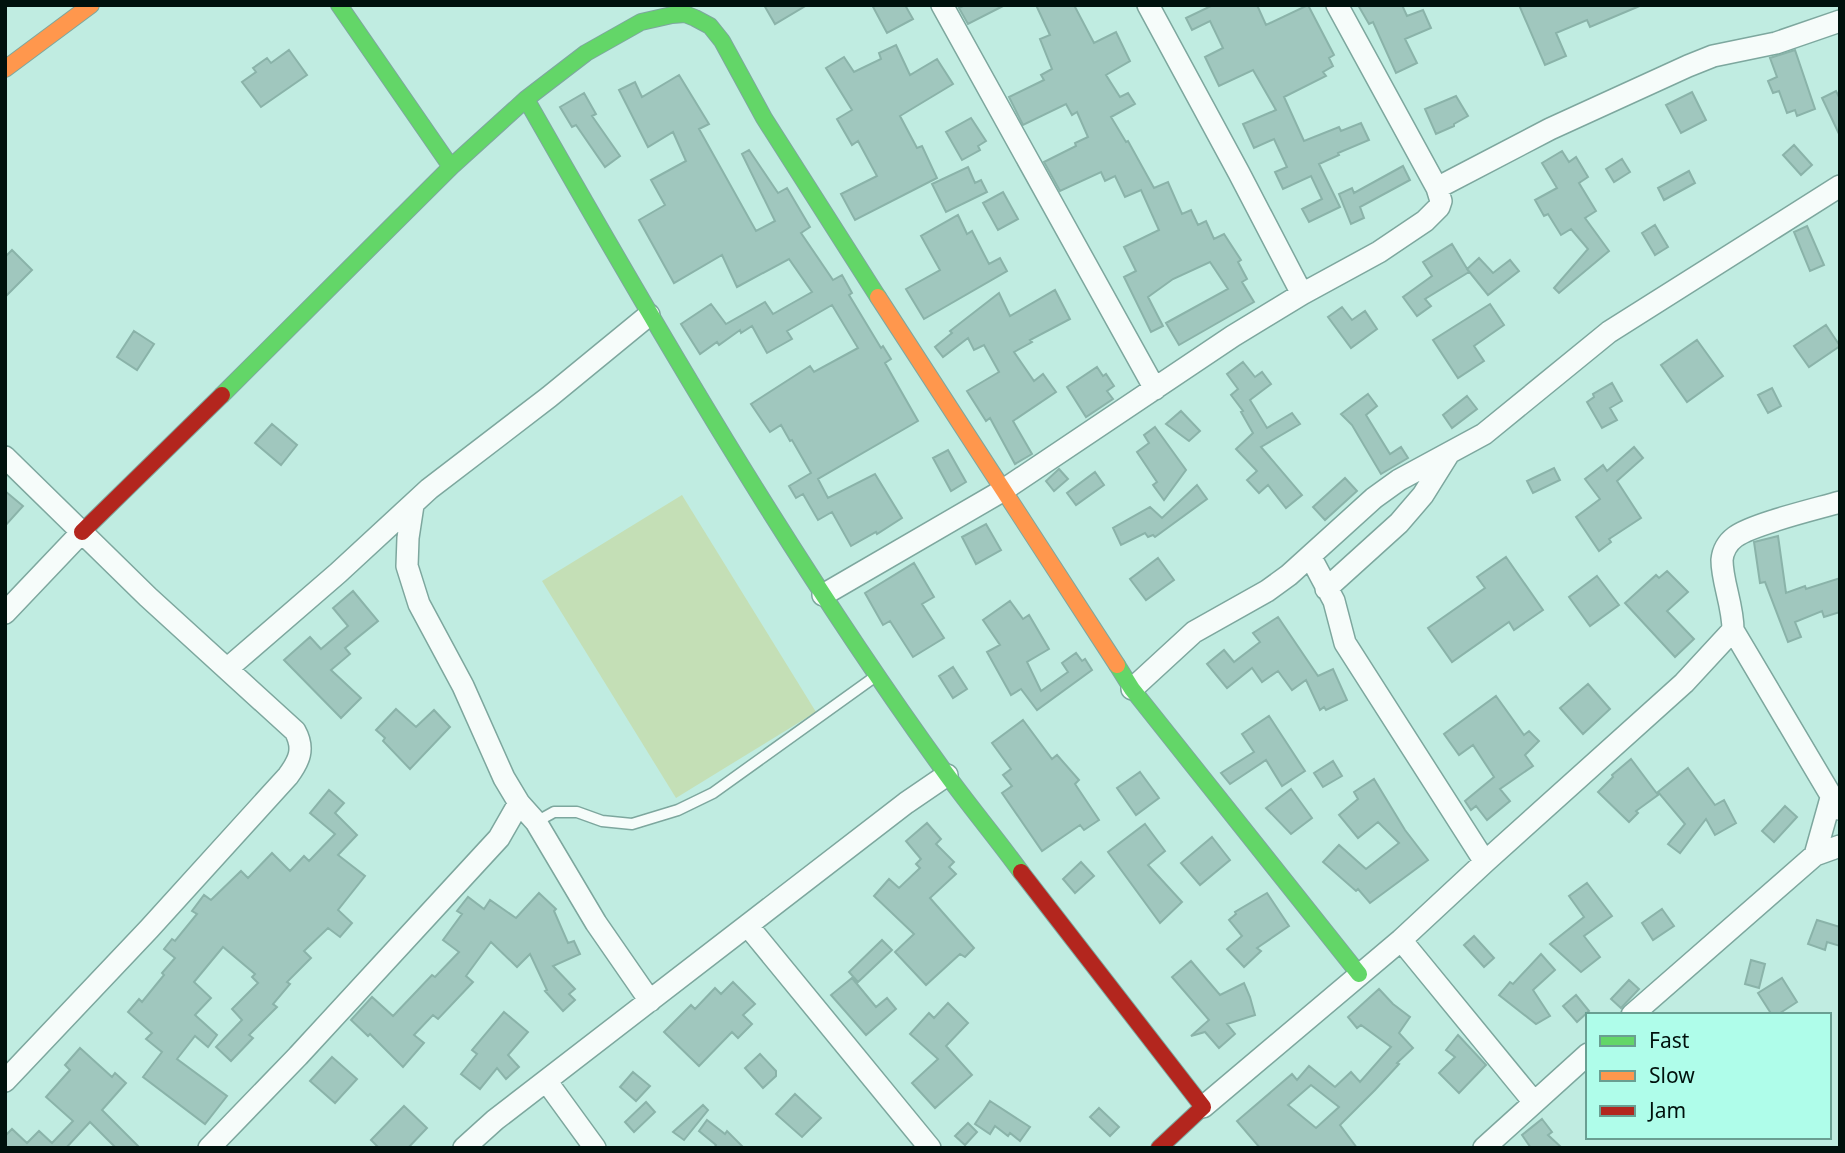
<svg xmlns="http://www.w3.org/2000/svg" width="1845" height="1153" font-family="'Noto Sans',sans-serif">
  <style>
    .green { fill: #c4dfb6 }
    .building { fill: #a0c7be; stroke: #8ab3a9; stroke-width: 2; fill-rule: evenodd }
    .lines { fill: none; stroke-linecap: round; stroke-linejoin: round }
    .lane-casing { stroke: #7da79e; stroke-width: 13 }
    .street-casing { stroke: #7da79e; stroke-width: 24 }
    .fast-casing { stroke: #7da79e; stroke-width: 18 }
    .slow-casing { stroke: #7da79e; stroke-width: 18 }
    .jam-casing { stroke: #7da79e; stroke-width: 18 }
    .lane { stroke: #f6fcfa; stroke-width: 10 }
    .street { stroke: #f6fcfa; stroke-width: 21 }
    .fast { stroke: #63d668; stroke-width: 16 }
    .slow { stroke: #ff974d; stroke-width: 16 }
    .jam { stroke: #b3261e; stroke-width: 16 }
  </style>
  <rect width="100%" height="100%" fill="#c0ece1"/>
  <path class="green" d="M682,495L816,712L676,798L542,581Z"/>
  <path class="building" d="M764,5H807L775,24Z
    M872,5H905L913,19L887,33Z
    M965,5H1005L968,24L959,8Z
    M1036,5H1074L1094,43L1116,32L1130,61L1106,75L1120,97L1128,93L1135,104L1111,117L1126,142L1128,141L1154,188L1168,182L1182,214L1191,210L1198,225L1206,221L1214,239L1224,234L1241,260L1238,262L1247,279L1242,282L1254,302L1179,345L1166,323L1228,289L1210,262L1173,279L1148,297L1163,326L1151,332L1124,277L1136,271L1124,247L1159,230L1141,190L1125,197L1115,176L1105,181L1101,172L1060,191L1044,162L1076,146L1075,143L1088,137L1077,112L1072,115L1066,104L1023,125L1009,97L1044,80L1041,75L1052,69L1040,39L1050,35Z
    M1213,5H1257L1266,25L1308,5L1334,55L1329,58L1333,66L1323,72L1326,76L1284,97L1304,141L1339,127L1341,131L1361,123L1369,140L1338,153L1339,155L1319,164L1340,207L1309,222L1302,209L1322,199L1311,176L1283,189L1275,172L1287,167L1274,139L1254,148L1243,124L1276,110L1253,70L1219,86L1205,57L1223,48L1210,21L1192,30L1186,18Z
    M1358,5H1402L1407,16L1423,10L1431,28L1405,39L1417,63L1396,73L1373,22L1369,24Z
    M1519,5H1642L1590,27L1587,20L1556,33L1566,56L1545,65Z
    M896,45L910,75L937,59L953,84L900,116L917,148L922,146L937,178L855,220L841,194L877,176L858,141L852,145L837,119L852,110L826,68L844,57L854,72L881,59L879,53Z
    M289,50L307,75L261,107L242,82L256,72L253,68L267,58L271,63Z
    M1795,50L1815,109L1797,116L1795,110L1787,113L1779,91L1773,93L1768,81L1777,77L1770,58Z
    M679,75L709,124L699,129L756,231L775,221L742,154L749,150L778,193L787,188L810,227L801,233L833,280L842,275L852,293L849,295L881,348L883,346L891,359L885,363L918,421L818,479L828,498L875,474L902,518L877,534L876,532L851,546L832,512L818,520L803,494L796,498L789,486L811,473L792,440L790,441L781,425L770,432L751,404L810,366L814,372L858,348L832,305L787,331L792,339L767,353L752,326L741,333L740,330L719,345L717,342L700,354L681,324L711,304L726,324L765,302L773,314L812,292L789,259L737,287L722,255L674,283L639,220L665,205L651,180L686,161L673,132L648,147L619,90L635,82L642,97Z
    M1836,91L1840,99V136L1822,98Z
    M1692,92L1706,120L1681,133L1666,105Z
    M584,93L596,114L592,116L620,156L605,167L576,125L572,127L560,107Z
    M1456,96L1468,116L1454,124V126L1436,134L1425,109Z
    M971,118L986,141L978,146L980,150L962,160L946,132Z
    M1794,145L1812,165L1801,175L1783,155Z
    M1562,151L1569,162L1576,157L1588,177L1579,183L1596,211L1585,218L1609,251L1559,293L1554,288L1588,249L1571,229L1561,235L1548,214L1544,216L1535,200L1557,188L1542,163Z
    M1622,159L1630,172L1614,182L1606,169Z
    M1403,166L1410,180L1360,207L1364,218L1351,224L1339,194L1352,188L1354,193Z
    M968,167L975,183L981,180L987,192L946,212L932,184Z
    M1689,171L1695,183L1664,200L1658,188Z
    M1003,192L1018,219L998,230L983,203Z
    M958,215L967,234L972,231L989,264L1000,258L1007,271L924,319L906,289L940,270L921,236Z
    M1655,225L1668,247L1655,255L1642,233Z
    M1807,226L1824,265L1810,271L1794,232Z
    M1452,244L1469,272L1425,299L1431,306L1417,316L1403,297L1432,276L1423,262Z
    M12,250L32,270L5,297V257Z
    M1479,258L1493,273L1510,260L1519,271L1488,295L1467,269Z
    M1055,290L1070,319L1030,340L1032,342L1014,352L1034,381L1043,374L1056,392L1013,421L1032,454L1015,464L990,418L986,421L967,391L999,372L984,345L974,350L968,338L943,357L935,347L952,333L950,331L999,293L1010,316Z
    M1490,304L1504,325L1474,346L1484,361L1458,378L1433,340Z
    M1342,307L1352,320L1365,311L1377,329L1351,348L1328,317Z
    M1826,325L1840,346L1809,367L1794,346Z
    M134,331L154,344L137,370L117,357Z
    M1697,340L1723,376L1687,402L1661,365Z
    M1243,362L1255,377L1262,372L1271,384L1250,400L1267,428L1292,413L1300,424L1261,447L1302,495L1286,508L1268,485L1259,493L1247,480L1257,471L1236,449L1253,433L1241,412L1243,411L1231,395L1238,389L1227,374Z
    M1097,367L1103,376L1106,374L1114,386L1107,391L1113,399L1086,417L1067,387Z
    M1612,383L1622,401L1610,408L1617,420L1602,428L1587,402L1594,397L1593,394Z
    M1772,388L1781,406L1768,413L1758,395Z
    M1368,394L1377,406L1366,415L1390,454L1401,447L1408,458L1381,474L1352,425L1341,414Z
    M1467,396L1477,409L1452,428L1443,415Z
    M1181,411L1200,431L1189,441L1166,424Z
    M272,424L297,445L281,465L255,443Z
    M1155,427L1186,470L1164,500L1153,485L1157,482L1137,452L1149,443L1144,435Z
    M1634,447L1643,458L1617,481L1641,518L1609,539L1611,542L1599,551L1576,517L1600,499L1585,479L1603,465L1607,471Z
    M948,450L966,482L951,491L933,458Z
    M1554,468L1560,480L1533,493L1527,481Z
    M1059,469L1068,479L1054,491L1046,481Z
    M1095,472L1104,485L1076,505L1067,493Z
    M1345,478L1357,491L1325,520L1313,507Z
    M1197,485L1207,499L1155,537L1153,535L1148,537L1145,533L1121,545L1113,528L1150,507L1162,518Z
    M5,491L23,506L5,526Z
    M986,524L1001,550L976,564L962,537Z
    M1778,536L1786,593L1805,586L1806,589L1840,578V612L1824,617L1822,611L1795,622L1801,637L1788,642L1765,582L1760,583L1754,542Z
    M1506,557L1543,610L1514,630L1509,622L1452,662L1428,628L1485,588L1477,577Z
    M1158,558L1174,580L1146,600L1130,579Z
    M914,563L934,597L922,604L944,638L913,657L890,621L883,625L865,593Z
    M1667,571L1688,592L1667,611L1694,639L1675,657L1625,603L1656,575L1659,578Z
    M1597,576L1619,605L1590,626L1569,597Z
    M353,591L378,621L345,648L350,654L331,670L361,698L341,718L284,660L310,637L321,649L348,626L333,608Z
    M1010,601L1023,619L1029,615L1049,649L1027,662L1041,691L1068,672L1062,663L1076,653L1082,661L1085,659L1092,670L1037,710L1021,689L1011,695L987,652L1000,645L983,620Z
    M1278,617L1318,676L1333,669L1347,700L1326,710L1324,707L1320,710L1306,680L1292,690L1278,671L1262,682L1252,668L1227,688L1207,664L1224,650L1234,662L1260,642L1253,633Z
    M953,667L967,689L953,698L939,676Z
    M1588,684L1610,709L1583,734L1560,708Z
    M1496,696L1524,735L1529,731L1539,741L1525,755L1533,766L1500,789L1510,801L1487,820L1476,806L1471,810L1465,801L1494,777L1473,745L1459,755L1444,734Z
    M396,709L416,727L434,710L450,727L410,769L383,741L385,738L376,730Z
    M1269,716L1305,771L1282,786L1266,760L1230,784L1221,773L1254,752L1242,734Z
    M1023,720L1052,759L1057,755L1079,780L1075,784L1099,820L1084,830L1080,825L1042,851L1002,793L1012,786L1003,775L1011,769L992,743Z
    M1631,759L1658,795L1636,811L1638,813L1629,822L1598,792L1613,777L1612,775Z
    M1333,761L1342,776L1323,787L1314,773Z
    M1688,768L1715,805L1724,800L1736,823L1715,835L1706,819L1680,853L1668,844L1685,824L1658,792Z
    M1140,772L1159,798L1136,815L1117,788Z
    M1374,779L1405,830L1428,860L1370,903L1358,889L1356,891L1323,862L1339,845L1366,869L1399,843L1378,822L1358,838L1339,815L1358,799L1354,792Z
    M1291,789L1312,818L1291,834L1266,808Z
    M329,790L344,803L335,813L357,835L338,855L365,876L338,910L352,923L340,937L328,928L304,951L311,958L287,982L290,984L273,1004L277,1007L249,1035L253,1038L231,1061L216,1047L242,1020L232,1009L258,983L252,977L255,974L223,947L194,982L211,998L195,1015L217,1035L208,1047L195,1036L177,1059L227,1096L205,1124L143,1077L162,1052L146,1039L152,1033L128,1012L139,999L142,1002L164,975L162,973L175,958L164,949L172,939L175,941L197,914L192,911L204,895L211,900L241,871L248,878L272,853L290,871L304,856L309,861L335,834L310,813Z
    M1785,806L1797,817L1774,842L1762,831Z
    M927,823L941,839L936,844L954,862L949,867L956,874L930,898L974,948L965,957L960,954L926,985L895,952L914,934L874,896L889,879L899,888L920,868L916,864L921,859L906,841Z
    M1145,824L1165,851L1148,865L1182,902L1160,923L1108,852Z
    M1212,837L1230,860L1200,885L1181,863Z
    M1081,862L1094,876L1075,893L1063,879Z
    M1587,883L1612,916L1584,936L1600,957L1581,972L1550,944L1584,917L1569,896Z
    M539,893L556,909L554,911L568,943L574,941L580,954L553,966L575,989L569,994L575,1000L563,1011L545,991L547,990L530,954L517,967L491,942L466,976L473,982L438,1019L433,1015L414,1035L424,1043L403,1067L370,1034L368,1036L351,1020L372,997L393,1016L432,975L435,977L459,952L443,940L462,914L457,911L468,897L484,909L490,900L516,918Z
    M1267,893L1289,926L1257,948L1261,951L1244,967L1227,949L1242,936L1229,920L1236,914L1235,912Z
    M1662,909L1674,926L1653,940L1642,923Z
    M1817,920L1840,927V946L1827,942L1825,950L1808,944Z
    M1474,936L1494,958L1484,967L1464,945Z
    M882,940L892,950L858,982L849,972Z
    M1541,954L1555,970L1533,990L1550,1016L1536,1024L1499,995L1510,982L1513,984Z
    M1751,960L1765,964L1759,988L1745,984Z
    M1191,961L1220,995L1244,983L1250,997L1255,1015L1227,1024L1235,1034L1219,1048L1205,1032L1191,1036L1209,1020L1172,977Z
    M852,978L876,1007L887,998L896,1009L866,1035L831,995Z
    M1782,978L1797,1002L1777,1015H1772L1758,993Z
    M1629,980L1639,989L1621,1008L1611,999Z
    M733,982L755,1004L743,1015L752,1024L738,1038L732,1032L699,1066L664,1032L691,1005L695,1009L715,988L721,994Z
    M1379,989L1393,1004L1410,1017L1399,1033L1413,1048L1397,1063L1399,1064L1375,1090L1340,1125L1357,1148H1260L1237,1121L1292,1074L1297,1080L1309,1066L1335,1087L1351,1072L1360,1082L1391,1047L1361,1025L1357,1028L1348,1017ZM1311,1085L1339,1107L1316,1128L1288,1105Z
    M1576,995L1589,1011L1577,1022L1563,1006Z
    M948,1003L968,1023L946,1046L972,1075L935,1108L912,1083L938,1059L910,1034L929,1013L934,1018Z
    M504,1012L528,1032L508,1055L519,1067L506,1079L497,1068L480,1089L461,1074L477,1054L472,1050Z
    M1458,1035L1486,1065L1459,1093L1439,1073L1455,1057L1446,1050Z
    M80,1048L112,1077L115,1073L126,1083L102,1110L140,1148H116L90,1122L66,1148H5V1136L12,1129L27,1143L39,1131L52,1143L73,1121L46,1097L70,1070L65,1065Z
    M760,1054L776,1071V1076L763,1088L745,1068Z
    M332,1057L357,1079L335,1103L310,1081Z
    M633,1072L650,1086L636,1101L620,1087Z
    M795,1094L821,1118L802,1137L776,1114Z
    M990,1101L1030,1127L1020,1141L1010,1133L1008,1136L995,1126L990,1134L975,1124Z
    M646,1102L655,1112L634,1132L625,1122Z
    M703,1105L708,1110L684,1140L673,1132Z
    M404,1106L427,1128L408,1148H379L371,1140Z
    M1099,1108L1119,1127L1110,1136L1090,1117Z
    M1542,1119L1552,1132L1548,1135L1562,1148H1531L1522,1135Z
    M707,1120L725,1134L727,1131L744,1148H714L716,1145L699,1131Z
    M968,1123L977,1132L965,1145L955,1136Z"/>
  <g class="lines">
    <defs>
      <path id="lane" d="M536,822L554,812H577L602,821L632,824L678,810L713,793L876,676"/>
      <path id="street" d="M942,5L1155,389
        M1148,5L1239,173L1302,294
        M1437,188L1550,129L1688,66L1713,56L1776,43L1840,21
        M5,457L148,597L295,731C305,749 299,761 288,776L149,929L5,1081
        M413,505L408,538L407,566L419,604L463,686L504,778L519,803L536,822L596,923L650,1001
        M1310,556L1334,601L1345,643L1485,862
        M1326,589L1399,523L1423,495L1448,455
        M823,595L1002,491L1233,336L1302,294L1379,252L1425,221L1439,207L1441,201L1437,188L1337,5
        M5,613L82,532
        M1733,630L1839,809
        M228,668L338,573L429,489L549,397L649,315
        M1132,689L1194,632L1267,591L1289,575L1374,498L1399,480L1484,434L1609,332L1840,186
        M1815,855L1840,846
        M748,926L930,1148
        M1401,940L1533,1101
        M1632,1015L1815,855L1831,798
        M547,1082L595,1148
        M1203,1107L1401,940L1485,862L1684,683L1733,630C1733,605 1722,582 1722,560C1723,550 1727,543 1735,537C1752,524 1816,509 1840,502
        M209,1148L298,1056L499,838L519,803
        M464,1148L495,1120L906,803L947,775
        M1484,1148L1588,1054"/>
      <path id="fast" d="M339,5L451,167
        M526,99C657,329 791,560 947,775C971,808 997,839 1021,872
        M222,395L451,167L526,99L586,53L641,22L672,15L685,14L695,18L710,26L722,41L764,118L878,297
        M1117,665L1132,689L1359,974"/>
      <path id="slow" d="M5,69L91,5
        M878,297L1117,665"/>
      <path id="jam" d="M82,532L222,395
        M1021,872L1203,1107L1159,1148"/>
    </defs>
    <use href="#lane" class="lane-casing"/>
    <use href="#street" class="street-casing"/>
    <use href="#fast" class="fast-casing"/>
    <use href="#slow" class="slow-casing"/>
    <use href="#jam" class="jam-casing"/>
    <use href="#lane" class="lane"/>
    <use href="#street" class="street"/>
    <use href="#fast" class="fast"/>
    <use href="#slow" class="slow"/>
    <use href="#jam" class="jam"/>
  </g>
  <rect width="1845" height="1153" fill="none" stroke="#00110d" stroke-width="14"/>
  <rect x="1586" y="1013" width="245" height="126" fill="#affdea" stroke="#699f92" stroke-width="2"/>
  <rect x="1600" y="1036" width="35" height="10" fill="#63d668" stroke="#699f92" stroke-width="2"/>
  <text x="1649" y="1048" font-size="21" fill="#00110d">Fast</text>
  <rect x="1600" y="1071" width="35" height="10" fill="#ff974d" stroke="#699f92" stroke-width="2"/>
  <text x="1649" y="1083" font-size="21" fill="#00110d">Slow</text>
  <rect x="1600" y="1106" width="35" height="10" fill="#b3261e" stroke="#699f92" stroke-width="2"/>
  <text x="1649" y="1118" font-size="21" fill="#00110d">Jam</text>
</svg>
